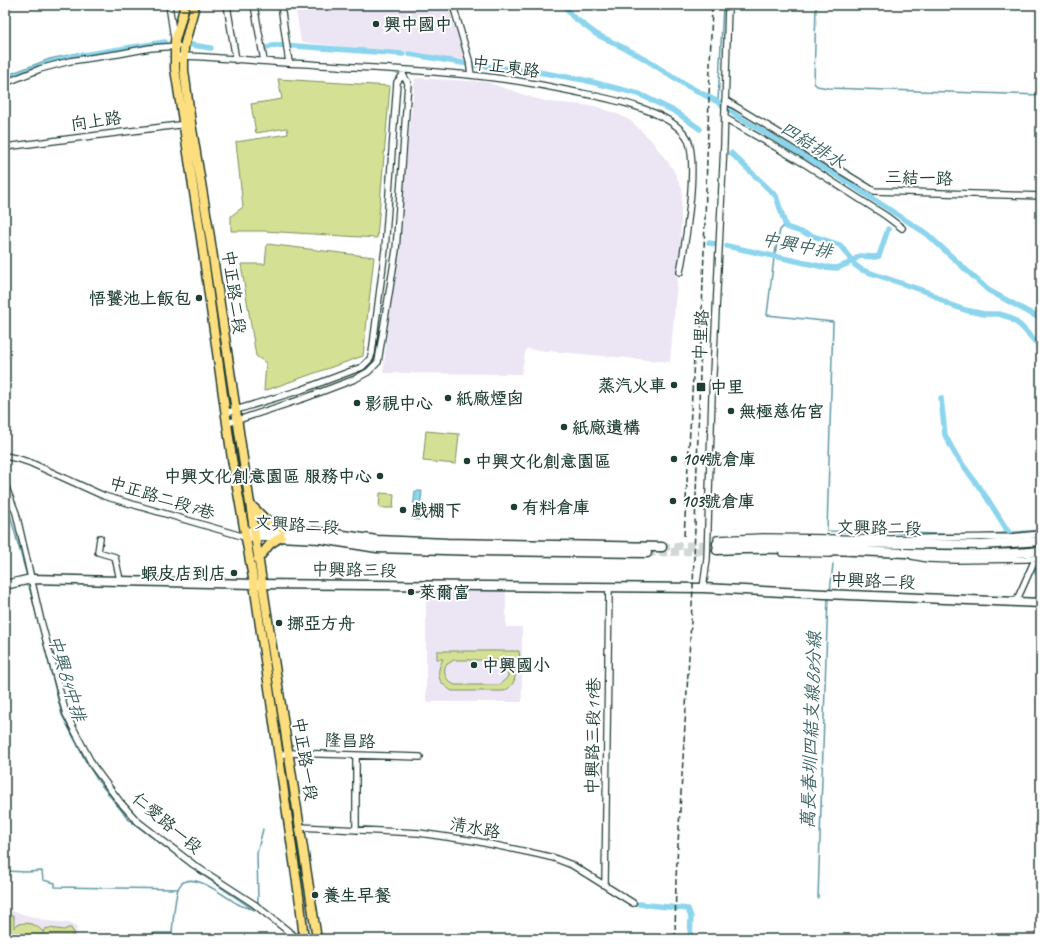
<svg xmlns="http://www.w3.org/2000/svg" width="1046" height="944" font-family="Caveat,'LXGW WenKai TC',sans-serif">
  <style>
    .built { fill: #ece6f4 }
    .green { fill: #d4e194; stroke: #7a8f64; fill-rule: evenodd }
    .water { fill: #8cd5ed; stroke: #6098a3 }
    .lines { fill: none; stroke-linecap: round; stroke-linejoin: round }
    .stream { stroke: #6098a3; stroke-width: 1.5 }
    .canal { stroke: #8cd5ed; stroke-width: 5.5 }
    .secondary-tunnel { stroke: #d2d8d6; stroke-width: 8; stroke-dasharray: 8 4; stroke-linecap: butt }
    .street-casing { stroke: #1f3d34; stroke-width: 8 }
    .secondary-casing { stroke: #1f3d34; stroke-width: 11 }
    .primary-casing { stroke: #1f3d34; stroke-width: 11 }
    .street { stroke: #fff; stroke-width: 5.5 }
    .secondary { stroke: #fff; stroke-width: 8 }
    .primary { stroke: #fedf80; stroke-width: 8 }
    .rail { stroke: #1f3d34; stroke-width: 1.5; stroke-dasharray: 6 3; stroke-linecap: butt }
    .poi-dot { fill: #1f3d34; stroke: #fff; stroke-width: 1.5 }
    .labels { text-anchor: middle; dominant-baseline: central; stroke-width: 4; stroke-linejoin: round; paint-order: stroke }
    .poi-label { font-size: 17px; font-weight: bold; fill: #1f3d34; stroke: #fff; text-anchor: start }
    .street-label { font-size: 17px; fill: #1f3d34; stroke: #fff }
    .water-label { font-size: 18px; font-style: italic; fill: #3a6362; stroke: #fff }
  </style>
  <rect width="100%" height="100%" fill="#fff"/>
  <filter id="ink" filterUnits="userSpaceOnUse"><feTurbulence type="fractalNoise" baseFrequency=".025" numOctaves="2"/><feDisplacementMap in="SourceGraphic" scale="8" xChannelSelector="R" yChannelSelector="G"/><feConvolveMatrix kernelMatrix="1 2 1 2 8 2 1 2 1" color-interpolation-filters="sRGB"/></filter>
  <g filter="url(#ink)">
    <path class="built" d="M295,5H449L466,60L301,42Z
      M415,78L487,82L534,98L550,102L595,106L620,115L631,121L651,140L673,169L682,189L680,249L670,362L526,349L521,374L383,373Z
      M506,587V627H522V702H426V588Z
      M5,909L47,921L72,923L77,926L76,939H5Z"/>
    <path class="green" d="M278,79L390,86L377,238L264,231H231V216L243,207L236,142L288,134L287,128L256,133L251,104L282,99Z
      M267,244L374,257L363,356L264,391L266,363L256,356L241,264H265Z
      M426,431L459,434L456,464L423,461Z
      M380,493L394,494L393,508H379Z
      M437,651H519L520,659H511C517,671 518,684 504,691H452C438,683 435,674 443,659H437ZM454,660H498L505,664L508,675L507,678L499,685H455C447,682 442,673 446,665Z
      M7,916H14V928L18,924C30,922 36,924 44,933L45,929L50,928L64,930L68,928H71L74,933L71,939H6Z"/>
    <path class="water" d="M415,491H422L419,520L412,519Z"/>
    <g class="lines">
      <path class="stream" d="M816,5L814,83L817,86L828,88L1041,95
        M5,76L50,59L78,53L80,54L114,49V50
        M718,102L723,5
        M785,225L780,230L774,258L767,315L833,322L827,531L978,535L1041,530
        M5,497L27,576
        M28,582L62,715L85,760L98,781L129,820L201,874L254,910
        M830,592L833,564
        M5,871L27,872L42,871L43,880L55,883V887L178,889
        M818,898L828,597
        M258,902L257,853L263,829
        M153,939L154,933H172C173,923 175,893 179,887C190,867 226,898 238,904C243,907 248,908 253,909"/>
      <path class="canal" d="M564,5L572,16L596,34L640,56L684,84L718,102L737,116L841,178L927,234L988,290L1041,319
        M192,45L211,48
        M265,49L272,46L282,45L403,54
        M409,54L474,65L538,72L584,80L639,94L676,112L700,129
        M5,79L48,63L70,57L165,42
        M731,153L776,196L786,227L840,245L855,265L862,270L930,293L948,304L965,310L984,314H999L1009,317L1021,326L1041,348
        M709,243L715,244
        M727,246L824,267L837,268L847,264L860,256L875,257L879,256L888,229
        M941,398L945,435L955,454L987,498L1009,533
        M1033,570L1041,575
        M639,904L688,909L691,917L690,939"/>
      <path class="secondary-tunnel" d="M662,547L717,544
        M647,553L717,550"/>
      <defs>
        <path id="street" d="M169,5L174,38
          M227,5L236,60
          M254,5L264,61
          M281,5L289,63
          M453,5L469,60L471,75
          M181,56C199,56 216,58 234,59C259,61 284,63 309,64C374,69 439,70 503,79C529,82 555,88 581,93C611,99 668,110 686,136C700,156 685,246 680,272
          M5,83L40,69L70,61L118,54L150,48L178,46
          M725,100L874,191L1041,196
          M725,118L805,164L886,216L902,228
          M5,147L187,124
          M226,413L301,390L362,367L370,359L372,353L385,249L397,82L403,75V72
          M227,423L238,420L305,398L355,379L368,372L378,362L396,250L408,83L403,75
          M5,456L19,459L31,463L104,496L245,537
          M5,485L16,513L41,621L66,714L93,766L120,802L137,821L194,865L254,904L298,939
          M100,538L98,552L115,557L120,580
          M717,539L763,537L891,539L930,538L1012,537L1041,534
          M782,553L830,554
          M912,556L928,559L956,560L1027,559L1041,557
          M703,588L707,559L712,395L724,144L728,5
          M1016,602L1041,546
          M279,755L289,753L420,757
          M356,756V830
          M300,827L419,833L475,841L537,854L554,858L572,865L633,903
          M605,885L609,588"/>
        <path id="secondary" d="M245,537L254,528L330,533L377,540L447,543L662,547
          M248,537L255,536L321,539L377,548L479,551L647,553
          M717,544L758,542L982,545L1041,541
          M717,550C825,544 933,561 1041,551
          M5,585L31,579L254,584L703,588L825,594L1041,603"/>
        <path id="primary" d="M185,5L175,41V69L201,238L232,459L254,584L300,903L304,939
          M195,5L184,47V70L191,123L210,237L243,458L317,939
          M251,505L264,518L283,529
          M258,559L270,544L281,537"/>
      </defs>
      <use href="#street" class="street-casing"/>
      <use href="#secondary" class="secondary-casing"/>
      <use href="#primary" class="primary-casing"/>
      <use href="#street" class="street"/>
      <use href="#secondary" class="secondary"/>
      <use href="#primary" class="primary"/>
      <path class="rail" d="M684,536L694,358
        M675,939L676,878L693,588L712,5"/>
    </g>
  </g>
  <g class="poi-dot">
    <circle cx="376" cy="24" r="4"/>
    <circle cx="199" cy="298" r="4"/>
    <circle cx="674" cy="385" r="4"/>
    <rect x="696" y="382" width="10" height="10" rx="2"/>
    <circle cx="448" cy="398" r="4"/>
    <circle cx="357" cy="403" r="4"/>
    <circle cx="731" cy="411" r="4"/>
    <circle cx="564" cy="427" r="4"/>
    <circle cx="674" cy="459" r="4"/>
    <circle cx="467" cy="461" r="4"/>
    <circle cx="380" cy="476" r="4"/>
    <circle cx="673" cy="501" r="4"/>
    <circle cx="514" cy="507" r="4"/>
    <circle cx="403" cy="510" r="4"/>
    <circle cx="234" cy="573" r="4"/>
    <circle cx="411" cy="592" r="4"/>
    <circle cx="279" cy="623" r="4"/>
    <circle cx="474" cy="665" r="4"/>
    <circle cx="315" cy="895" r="4"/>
  </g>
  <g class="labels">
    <g class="poi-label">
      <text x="384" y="24">興中國中</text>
      <text x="191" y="298" text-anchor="end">悟饕池上飯包</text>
      <text x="666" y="385" text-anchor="end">蒸汽火車</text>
      <text x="710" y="387">中里</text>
      <text x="456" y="398">紙廠煙囪</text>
      <text x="365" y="403">影視中心</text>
      <text x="739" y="411">無極慈佑宮</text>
      <text x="572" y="427">紙廠遺構</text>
      <text x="682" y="459">104號倉庫</text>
      <text x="475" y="461">中興文化創意園區</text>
      <text x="372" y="476" text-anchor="end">中興文化創意園區 服務中心</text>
      <text x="681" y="501">103號倉庫</text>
      <text x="522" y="507">有料倉庫</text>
      <text x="411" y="510">戲棚下</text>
      <text x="226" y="573" text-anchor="end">蝦皮店到店</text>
      <text x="419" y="592">萊爾富</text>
      <text x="287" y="623">挪亞方舟</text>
      <text x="482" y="665">中興國小</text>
      <text x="323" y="895">養生早餐</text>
    </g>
    <g class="street-label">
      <text transform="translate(506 67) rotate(8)">中正東路</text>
      <text transform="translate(96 121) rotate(-8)">向上路</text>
      <text transform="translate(919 178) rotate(2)">三結一路</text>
      <text transform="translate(234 292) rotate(82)">中正路二段</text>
      <text transform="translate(701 335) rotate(-87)">中里路</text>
      <text transform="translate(162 498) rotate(17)">中正路二段7巷</text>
      <text transform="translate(297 525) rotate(4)">文興路二段</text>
      <text transform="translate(879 528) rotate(1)">文興路二段</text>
      <text transform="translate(354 570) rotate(1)">中興路三段</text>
      <text transform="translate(873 581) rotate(2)">中興路二段</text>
      <text transform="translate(593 736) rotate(-89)">中興路三段19巷</text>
      <text transform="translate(350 741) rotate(2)">隆昌路</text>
      <text transform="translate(305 759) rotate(81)">中正路一段</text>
      <text transform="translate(167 823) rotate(40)">仁愛路一段</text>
      <text transform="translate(475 828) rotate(10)">清水路</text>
    </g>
    <g class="water-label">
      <text transform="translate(813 145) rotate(32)">四結排水</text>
      <text transform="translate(797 245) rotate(11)">中興中排</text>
      <text transform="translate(67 678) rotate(73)">中興B4中排</text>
      <text transform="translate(811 730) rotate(-88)">萬長春圳四結支線B8分線</text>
    </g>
  </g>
  <rect width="1046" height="944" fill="none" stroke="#fff" stroke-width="20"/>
  <rect x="10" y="10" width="1026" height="924" fill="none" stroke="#1f3d34" stroke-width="1.5" filter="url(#ink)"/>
</svg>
